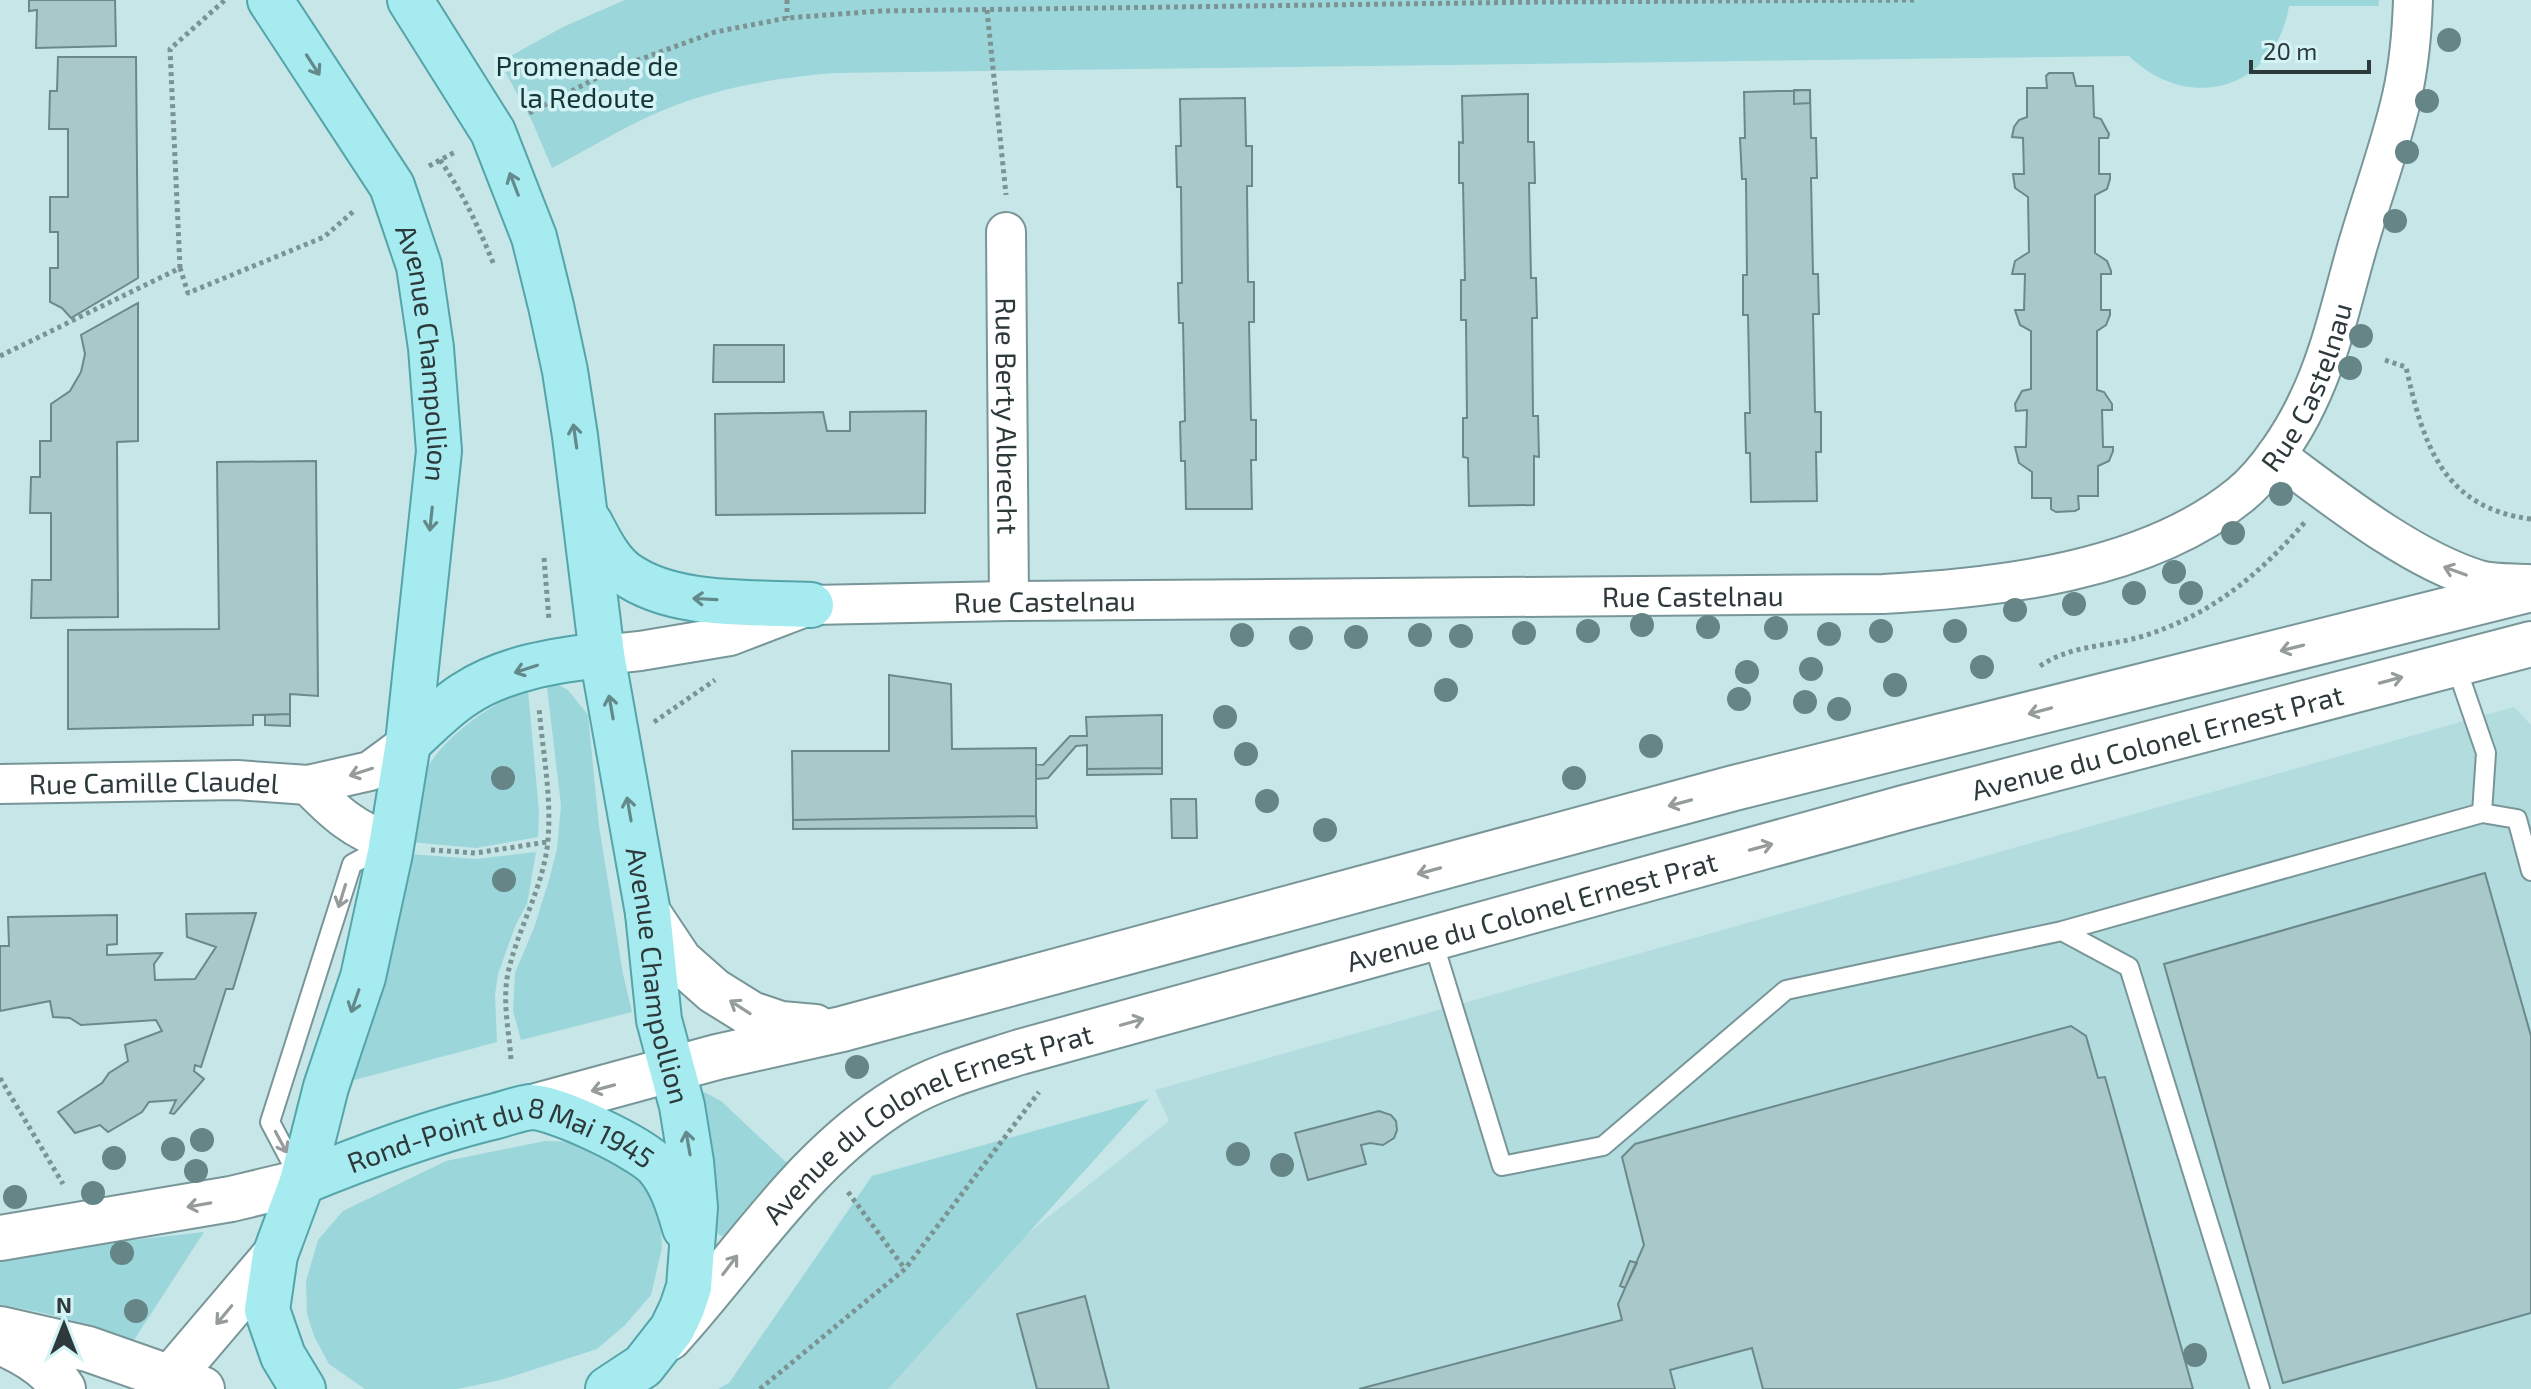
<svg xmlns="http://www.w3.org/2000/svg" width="2531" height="1389" font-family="'Exo 2',sans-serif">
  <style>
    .built { fill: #b2dcde }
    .green { fill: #9bd6da }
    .building { fill: #a9c8ca; stroke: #6b898b; stroke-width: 2 }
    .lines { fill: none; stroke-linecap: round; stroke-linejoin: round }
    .service-casing { stroke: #789698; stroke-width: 22 }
    .minor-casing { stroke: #789698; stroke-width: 42 }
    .secondary-casing { stroke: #789698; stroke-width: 48 }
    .primary-casing { stroke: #54a4a9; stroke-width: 48 }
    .path { stroke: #7c9394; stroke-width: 5; stroke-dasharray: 4 4; stroke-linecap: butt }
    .service { stroke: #fff; stroke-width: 18 }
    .minor { stroke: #fff; stroke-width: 38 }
    .secondary { stroke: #fff; stroke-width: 44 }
    .primary { stroke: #a5ebef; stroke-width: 44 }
    .tree { fill: #658587 }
    .oneway { stroke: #63898b }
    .oneway2 { stroke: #969c9c }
    .labels { text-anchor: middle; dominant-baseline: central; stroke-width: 7; stroke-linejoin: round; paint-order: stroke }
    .park-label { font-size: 28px; fill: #153638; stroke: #d3f3f5 }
    .street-label { font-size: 28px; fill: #2d393a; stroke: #d3f3f5 }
  </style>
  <rect width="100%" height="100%" fill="#c6e6e8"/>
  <path class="built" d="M2514,707L2531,725V1389H876L855,1371L1169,1121L1155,1090Z"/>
  <path class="green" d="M625,0H2379L2378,6H2289C2275,90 2189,114 2129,56L835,73C772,78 708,89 650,116C617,131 585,151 552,168L532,121L500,62L563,27Z
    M557,684L568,690L588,715L599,826L623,974L632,1012L521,1040L513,1011L515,973L534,928L549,880L557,849L561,805L547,687Z
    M528,690L539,812L538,837L476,848L410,842C414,823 415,792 423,775C441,739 491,702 528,690Z
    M536,852L527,904L516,924L498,974L495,995L497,1042L347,1082L409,854L476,859Z
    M704,1092L721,1101L787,1163L753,1201L731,1236H722L714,1232L695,1096Z
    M1149,1099L888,1389H718L729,1383L872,1176Z
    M545,1141L580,1142L634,1167L660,1210L662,1248L651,1295L625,1325L597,1349L501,1380L457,1389H365L329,1364L314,1336L307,1314L306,1281L318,1240L343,1211L446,1161Z
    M204,1232L132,1343C90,1323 46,1312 0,1305V1255Z"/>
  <path class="building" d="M29,0H115L116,46L36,48L37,10L29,11Z
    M58,57H136L138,278L71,318L62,308L50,302V268H58V232H50V197H68V129H49L50,91H57Z
    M2049,73H2073L2076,86H2093L2094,117L2101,119L2109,134L2108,138H2099V174H2110V179L2107,189L2095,195V253L2107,261L2111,271V274H2101V310H2110V315L2106,325L2097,331V390L2104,392L2112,404V410H2102L2103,447H2113V451L2109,461L2098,466V496H2078L2079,509L2075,511L2056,512L2051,509V498H2032V472L2019,463L2015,447H2026L2027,410L2016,411L2015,404L2022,391L2031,389V331L2020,325L2015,310H2024L2025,274H2012L2015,261L2029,252L2028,197L2015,188L2013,174H2024L2023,138L2012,137L2014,127L2019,120L2027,117V88H2047L2046,76Z
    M1794,90H1810V103L1794,104Z
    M1810,90L1811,138H1816L1817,178H1811L1813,274H1818L1819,314H1813L1815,412H1821V452H1816L1817,501L1751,502L1750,453H1746L1745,413H1750L1748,315H1743V275H1747L1746,179H1742L1740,138H1745L1744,92Z
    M1528,94V142H1534L1535,183H1529L1531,278H1536L1537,318H1532L1533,416H1538L1539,457L1534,456V505L1469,506L1468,458L1463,457V418H1467L1466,320H1461V280H1465L1463,183H1459V142L1463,143L1462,96Z
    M1245,98L1246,146H1252V186H1247L1248,282H1254V322H1249L1251,420H1256V460H1251L1252,509H1186L1185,461H1181L1180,422L1185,421L1183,323H1179L1178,283H1182L1181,187H1177L1176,146H1181L1180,99Z
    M138,303V441L117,442L118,617L31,618L32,580H51V513H30L31,477H40V441H51V404L70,391L81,372L85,354L81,335Z
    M714,345H784V382H713Z
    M926,411L925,513L716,515L715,414L823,412L827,431H850V412Z
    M316,461L318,696L290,694V714L253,715V725L68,729V630L219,629L217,462Z
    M889,675L951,684L952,749L1036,748V816L793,820L792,751H889Z
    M290,714V726L265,725V715Z
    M1162,715V768L1087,769V745L1076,746L1048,778L1036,779V764L1043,765L1070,736H1087L1086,717Z
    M1162,768V774L1087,775V769Z
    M1171,799H1196L1197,838H1172Z
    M1036,816L1037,828L793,829V820Z
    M2485,873L2531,1036V1313L2283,1383L2164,964Z
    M256,913L233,989H226L201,1067L195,1065L194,1071L204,1079L174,1114L170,1113L176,1100L149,1102L142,1112L108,1132L100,1125L75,1133L58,1112L102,1083L109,1073L128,1061L125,1045L162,1031L156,1020L81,1025L70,1018L53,1017L50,1001L0,1011V946H9L8,917L117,915V944L107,945V955L162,953L154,964L155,980L195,979L216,947L187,937L186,914Z
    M2071,1026L2086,1036L2098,1078L2105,1077L2193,1389H1763L1752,1348L1670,1370L1675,1389H1359L1622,1320L1618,1304L1644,1245L1622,1157L1635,1144Z
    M1379,1111L1391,1115L1396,1121L1397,1130L1394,1138L1383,1145L1370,1143L1361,1145L1366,1164L1308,1180L1295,1133Z
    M1630,1261L1637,1263L1625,1288L1620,1286Z
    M1085,1296L1109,1389H1037L1017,1314Z"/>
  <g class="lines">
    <defs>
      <path id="service" d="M2455,663L2486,753L2482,813
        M2062,931L2482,813L2517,819L2531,871
        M1432,938L1502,1166L1603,1146L1786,990L2062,931L2129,967L2260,1389
        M297,1173L270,1122L352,864L389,844"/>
      <g id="minor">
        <path id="s1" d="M1006,232L1009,601"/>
        <path d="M2276,455C2334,498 2410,559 2479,580C2494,584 2513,583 2528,584"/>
        <path id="s2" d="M602,655L640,651L730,636L811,605L1009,601L1883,594C1999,588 2147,571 2240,495C2266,474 2293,433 2307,403C2332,352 2343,295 2359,241C2373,193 2391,145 2402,96C2409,65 2412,32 2413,0"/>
        <path id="s3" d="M0,784L237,780L308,785L370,771L408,743"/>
        <path d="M308,785C335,813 354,830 391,843"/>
      </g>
      <g id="secondary">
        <path d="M648,913L680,961L714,991L751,1014L781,1024L815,1027"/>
        <path d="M533,1107L717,1057L842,1029L1734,788L2531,589"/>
        <path d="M0,1238L231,1199L302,1182"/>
        <path d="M0,1329L88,1349L202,1389"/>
        <path id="s4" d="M669,1338C744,1256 804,1157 901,1098C938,1076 980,1065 1020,1052L1904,808L2531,644"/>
        <path d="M0,1342C24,1352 49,1366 63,1389"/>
        <path d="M161,1389L275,1255"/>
      </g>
      <g id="primary">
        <path id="s5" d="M270,0L392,186L419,266L431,348L439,451L408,743L390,853L363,977L326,1087L302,1182L275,1255L267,1310L283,1356L303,1389"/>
        <path id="s6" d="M410,0L493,132L534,237L551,306L565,371L575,436L602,655L648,913L659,1020L682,1106L691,1162L695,1207L689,1287L682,1308L672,1329L643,1366L608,1389"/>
        <path d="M590,523C599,540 609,561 625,573C673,608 753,602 811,605"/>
        <path d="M408,743C426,727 444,707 465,694C504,668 557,660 602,655"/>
        <path id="s7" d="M302,1182C363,1157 425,1134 488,1118C502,1115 517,1109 530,1107C554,1106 641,1148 657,1166C672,1183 679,1207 685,1228"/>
      </g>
    </defs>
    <use href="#service" class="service-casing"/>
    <use href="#minor" class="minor-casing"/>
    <use href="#secondary" class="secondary-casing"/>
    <use href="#primary" class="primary-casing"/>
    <path class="path" d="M787,0V18
      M987,10L1006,195
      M529,113L616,68L715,32L787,18L880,11L1541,2L1914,0
      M440,160C463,193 479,228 494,265
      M429,166L455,152
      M180,268L170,49L225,0
      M0,356L180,268L188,293L324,237L355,210
      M2385,360L2406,367C2423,443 2442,508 2531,519
      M544,558L549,620
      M2040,666C2071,645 2105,647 2140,637C2210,616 2258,576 2305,522
      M654,722L715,680
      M431,850L476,853L547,842
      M511,1059C509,1031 502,1001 508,973C517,931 540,894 547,849C553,802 543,755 539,708
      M0,1078L63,1184
      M848,1192L905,1269
      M760,1389L905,1269L1039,1092"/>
    <use href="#service" class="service"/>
    <use href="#minor" class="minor"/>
    <use href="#secondary" class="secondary"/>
    <use href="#primary" class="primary"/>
  </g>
  <g class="tree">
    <circle cx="2449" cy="40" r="12"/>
    <circle cx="2427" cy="101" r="12"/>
    <circle cx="2407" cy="152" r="12"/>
    <circle cx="2395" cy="221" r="12"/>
    <circle cx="2361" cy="336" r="12"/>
    <circle cx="2350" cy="368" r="12"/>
    <circle cx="2281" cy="494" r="12"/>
    <circle cx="2233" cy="533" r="12"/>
    <circle cx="2174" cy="572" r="12"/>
    <circle cx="2134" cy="593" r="12"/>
    <circle cx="2191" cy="593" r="12"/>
    <circle cx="2074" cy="604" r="12"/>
    <circle cx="2015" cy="610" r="12"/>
    <circle cx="1642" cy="625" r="12"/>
    <circle cx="1708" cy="627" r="12"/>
    <circle cx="1776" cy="628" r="12"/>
    <circle cx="1588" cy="631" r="12"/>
    <circle cx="1881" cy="631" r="12"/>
    <circle cx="1955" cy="631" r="12"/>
    <circle cx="1524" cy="633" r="12"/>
    <circle cx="1829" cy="634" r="12"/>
    <circle cx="1242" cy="635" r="12"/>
    <circle cx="1420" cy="635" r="12"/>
    <circle cx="1461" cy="636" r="12"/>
    <circle cx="1356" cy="637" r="12"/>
    <circle cx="1301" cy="638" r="12"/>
    <circle cx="1982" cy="667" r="12"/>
    <circle cx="1811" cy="669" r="12"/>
    <circle cx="1747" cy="672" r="12"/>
    <circle cx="1895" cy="685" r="12"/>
    <circle cx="1446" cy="690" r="12"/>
    <circle cx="1739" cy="699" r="12"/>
    <circle cx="1805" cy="702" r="12"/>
    <circle cx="1839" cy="709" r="12"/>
    <circle cx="1225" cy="717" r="12"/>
    <circle cx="1651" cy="746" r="12"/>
    <circle cx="1246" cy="754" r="12"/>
    <circle cx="503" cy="778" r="12"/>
    <circle cx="1574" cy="778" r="12"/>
    <circle cx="1267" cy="801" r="12"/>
    <circle cx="1325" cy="830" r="12"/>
    <circle cx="504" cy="880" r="12"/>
    <circle cx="857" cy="1067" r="12"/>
    <circle cx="202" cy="1140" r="12"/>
    <circle cx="173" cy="1149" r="12"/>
    <circle cx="1238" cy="1154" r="12"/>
    <circle cx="114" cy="1158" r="12"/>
    <circle cx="1282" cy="1165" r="12"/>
    <circle cx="196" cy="1171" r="12"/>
    <circle cx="93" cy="1193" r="12"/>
    <circle cx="15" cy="1197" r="12"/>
    <circle cx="122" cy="1253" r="12"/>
    <circle cx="136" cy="1311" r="12"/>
    <circle cx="2195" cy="1355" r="12"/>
  </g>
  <defs><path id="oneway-shaft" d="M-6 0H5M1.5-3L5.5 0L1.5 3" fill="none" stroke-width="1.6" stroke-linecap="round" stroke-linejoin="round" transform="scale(2)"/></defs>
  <g class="oneway">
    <use href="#oneway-shaft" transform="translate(313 65) rotate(57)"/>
    <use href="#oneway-shaft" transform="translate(514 184) rotate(-111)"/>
    <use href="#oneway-shaft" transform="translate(575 436) rotate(-98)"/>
    <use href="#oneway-shaft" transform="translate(431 519) rotate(96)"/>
    <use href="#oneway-shaft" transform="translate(705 599) rotate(-177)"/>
    <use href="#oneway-shaft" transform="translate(526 669) rotate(162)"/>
    <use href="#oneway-shaft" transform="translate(611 707) rotate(-100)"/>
    <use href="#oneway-shaft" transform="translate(629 809) rotate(-100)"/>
    <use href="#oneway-shaft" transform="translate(355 1001) rotate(109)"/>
    <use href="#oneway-shaft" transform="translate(688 1143) rotate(-100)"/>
  </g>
  <g class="oneway2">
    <use href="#oneway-shaft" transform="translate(2455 571) rotate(-160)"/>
    <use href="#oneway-shaft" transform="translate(2292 648) rotate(166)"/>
    <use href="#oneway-shaft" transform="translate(2391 680) rotate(-15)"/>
    <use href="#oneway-shaft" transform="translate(2040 711) rotate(165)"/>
    <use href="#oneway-shaft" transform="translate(361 772) rotate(162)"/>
    <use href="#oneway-shaft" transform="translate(1680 803) rotate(165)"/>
    <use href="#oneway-shaft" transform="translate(1761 847) rotate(-15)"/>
    <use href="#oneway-shaft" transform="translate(1429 871) rotate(165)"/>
    <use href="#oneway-shaft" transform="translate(342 896) rotate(107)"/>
    <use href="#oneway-shaft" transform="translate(740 1007) rotate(-147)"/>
    <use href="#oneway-shaft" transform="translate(1132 1022) rotate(-16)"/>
    <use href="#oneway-shaft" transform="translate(603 1088) rotate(165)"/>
    <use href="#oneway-shaft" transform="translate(281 1142) rotate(62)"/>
    <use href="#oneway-shaft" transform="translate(199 1205) rotate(170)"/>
    <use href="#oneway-shaft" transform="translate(730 1265) rotate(-53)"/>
    <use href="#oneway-shaft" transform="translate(224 1315) rotate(130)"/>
  </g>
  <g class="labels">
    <g class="park-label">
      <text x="587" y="65">Promenade de<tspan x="587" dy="32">la Redoute</tspan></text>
    </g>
    <g class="street-label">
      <text stroke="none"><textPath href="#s5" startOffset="394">Avenue Champollion</textPath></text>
      <text stroke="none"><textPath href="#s2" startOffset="1794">Rue Castelnau</textPath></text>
      <text stroke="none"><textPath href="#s1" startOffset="184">Rue Berty Albrecht</textPath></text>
      <text stroke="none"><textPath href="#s2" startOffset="1098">Rue Castelnau</textPath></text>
      <text stroke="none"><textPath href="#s2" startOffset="450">Rue Castelnau</textPath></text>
      <text stroke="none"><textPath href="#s4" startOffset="1642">Avenue du Colonel Ernest Prat</textPath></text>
      <text stroke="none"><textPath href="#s3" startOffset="154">Rue Camille Claudel</textPath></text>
      <text stroke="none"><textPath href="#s4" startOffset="994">Avenue du Colonel Ernest Prat</textPath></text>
      <text stroke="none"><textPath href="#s6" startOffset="1018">Avenue Champollion</textPath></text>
      <text stroke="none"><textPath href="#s4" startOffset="346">Avenue du Colonel Ernest Prat</textPath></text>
      <text stroke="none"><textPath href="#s7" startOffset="212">Rond-Point du 8 Mai 1945</textPath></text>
    </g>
  </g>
  <g transform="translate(64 1325)" stroke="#d3f3f5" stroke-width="6" paint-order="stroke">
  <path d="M0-6L14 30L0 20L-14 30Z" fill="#2d393a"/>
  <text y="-12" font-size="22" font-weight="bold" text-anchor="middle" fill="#2d393a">N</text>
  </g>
  <path d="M2251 60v12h118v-12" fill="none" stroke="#2d393a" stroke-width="4"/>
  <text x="2263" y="60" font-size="24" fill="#2d393a" stroke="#d3f3f5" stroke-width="6" paint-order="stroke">20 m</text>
</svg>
